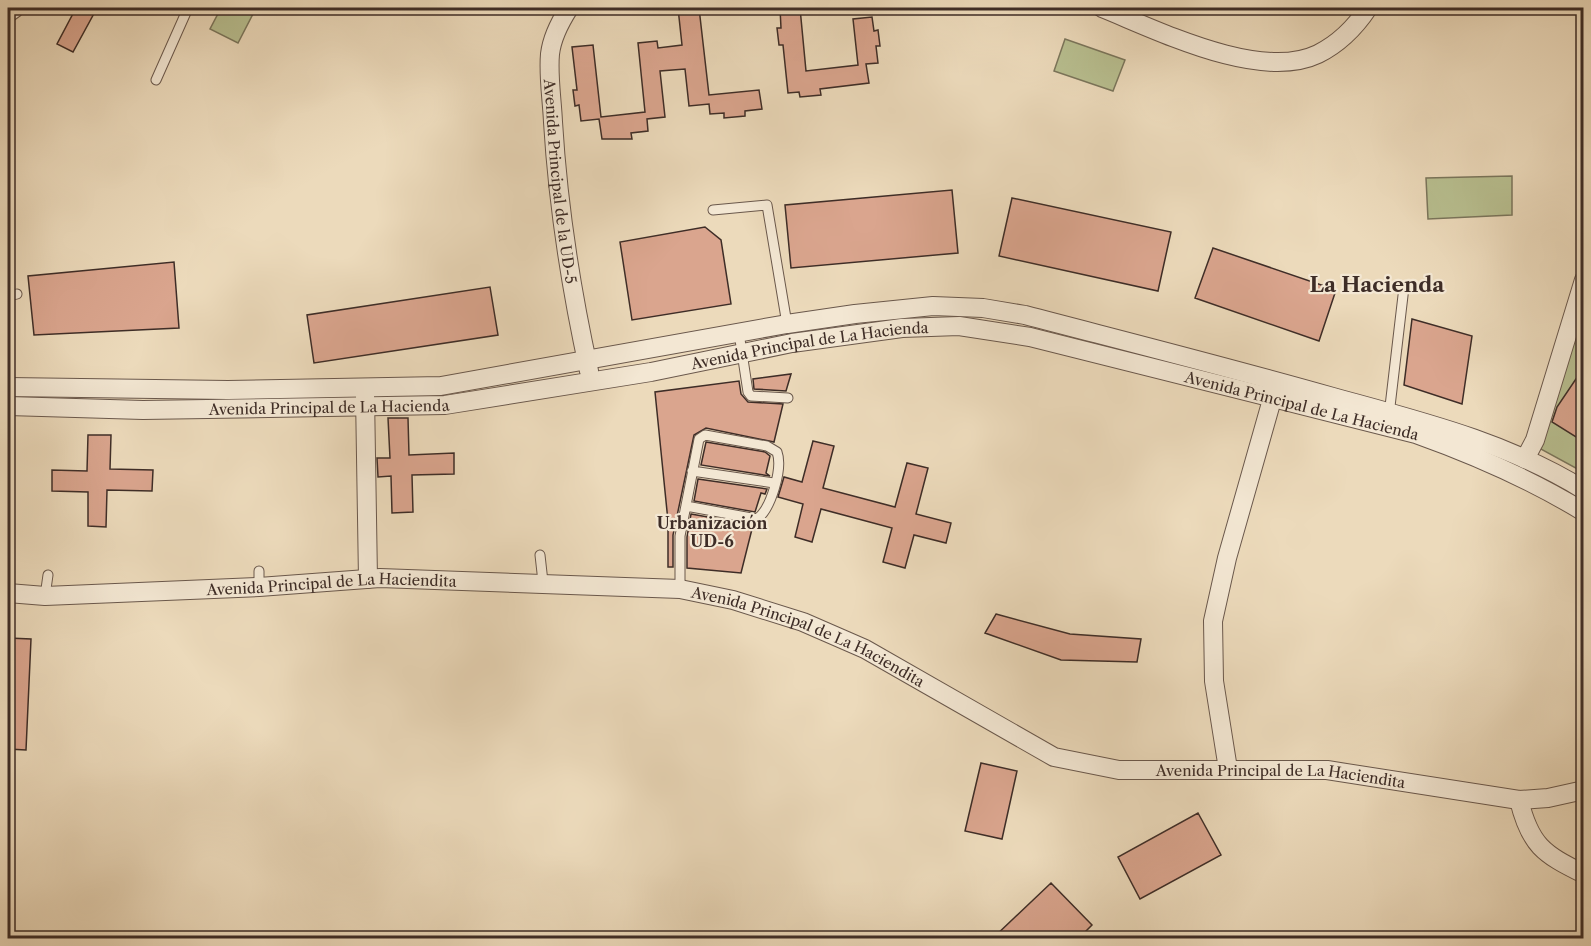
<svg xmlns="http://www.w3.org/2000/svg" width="1591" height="946" font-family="'Libre Caslon Text',serif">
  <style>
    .green { fill: #b8bf90; stroke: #7b765c; stroke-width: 1.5 }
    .building { fill: #daa58e; stroke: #3e2d27; stroke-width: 1.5 }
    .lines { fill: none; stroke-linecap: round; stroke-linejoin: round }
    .lane-casing { stroke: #6a584c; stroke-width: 11 }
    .street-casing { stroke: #6a584c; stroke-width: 20 }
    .lane { stroke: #f3e7d3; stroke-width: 9 }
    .street { stroke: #f3e7d3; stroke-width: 18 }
    .labels { text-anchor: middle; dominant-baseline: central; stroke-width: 4.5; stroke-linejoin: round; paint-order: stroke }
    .street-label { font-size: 15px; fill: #3e2d27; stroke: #f3e7d3 }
    .neighbourhood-label { font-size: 16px; font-weight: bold; fill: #3e2d27; stroke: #f3e7d3 }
    .district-label { font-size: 21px; font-weight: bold; fill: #3e2d27; stroke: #f3e7d3 }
  </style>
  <rect width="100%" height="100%" fill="#ecdabb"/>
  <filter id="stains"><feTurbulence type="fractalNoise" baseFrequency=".00333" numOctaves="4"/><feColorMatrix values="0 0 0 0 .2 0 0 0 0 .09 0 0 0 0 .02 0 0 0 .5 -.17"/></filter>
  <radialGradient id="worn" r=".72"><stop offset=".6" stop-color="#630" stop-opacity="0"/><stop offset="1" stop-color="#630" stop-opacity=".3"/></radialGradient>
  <path class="green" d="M221,8H256L238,43L210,29Z
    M1065,39L1125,60L1113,91L1054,71Z
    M1512,176V215L1428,219L1426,178Z
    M1583,285V472L1537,447Z"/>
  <path class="building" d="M76,8H97L73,52L57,44Z
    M678,8H699L709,95L759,90L762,109L745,111V116L724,118V113L710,114L709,104L689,106L685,69L660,71L665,117L647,119L648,131L631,133L632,139H602L599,119L581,121L579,105L575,106L573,90H577L572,47L593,45L601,117L645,112L638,43L657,41L658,48L682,45Z
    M780,8H800L806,71L858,65L853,19L872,17L874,31L878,30L880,46H876L878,63L866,64L869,83L820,89L821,95L800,97L799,92L788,93L783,45H779L777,28H781Z
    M952,190L958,253L791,268L785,205Z
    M1012,198L1171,232L1158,291L999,256Z
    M705,227L721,240L731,304L632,320L620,242Z
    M1213,248L1336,290L1319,341L1195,298Z
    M174,262L179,328L34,335L28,276Z
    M490,287L498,335L314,363L307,315Z
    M1412,319L1472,336L1462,404L1404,385Z
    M1584,367V442L1552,422L1557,407Z
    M791,374L786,391L754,389L753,379Z
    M739,381L741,394L748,402L783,404L774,442L706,428L694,435L673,535V567H668V521L655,392Z
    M388,418H408L409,455L454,453V474L412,475L413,512L392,513L391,476L378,477L377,458H390Z
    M88,435H111L110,469L153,470L152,491L107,490L106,527L88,526V492L52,491V470L87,471Z
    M813,441L834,446L823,488L895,507L907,463L928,468L916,514L951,523L946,543L914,535L905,568L883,562L892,528L821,509L812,542L795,537L803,504L778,497L784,477L802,482Z
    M706,442L765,452L770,456L766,473L770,476L701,465Z
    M698,479L767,489L765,494L761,493L755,512L694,501Z
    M691,514L753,525L741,573L687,568V537Z
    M996,614L1070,634L1141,639L1137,662L1061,660L985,633Z
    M8,638L31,639L26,750L8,749Z
    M981,763L1017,771L1002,839L965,831Z
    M1198,813L1221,855L1140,899L1118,857Z
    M1051,883L1092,925L1078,939H992Z"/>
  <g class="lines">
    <defs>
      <path id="lane" d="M156,80L188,8
        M713,210L767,205L787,324
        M8,296L17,294
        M739,333L748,392L751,396L788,398
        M1389,415L1404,287
        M692,471L774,483
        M540,555L543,582
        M259,587V571
        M680,589V536L699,439L705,435L767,446L777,452C783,468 771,509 757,519L686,506
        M45,596L48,575"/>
      <g id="street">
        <path id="s1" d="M569,8C560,22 552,37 550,54C548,76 552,99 553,122C558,205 571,289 589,371"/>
        <path d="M1102,8C1157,30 1260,82 1318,54C1338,44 1356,26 1368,8"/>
        <path d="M8,13L15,8"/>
        <path d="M8,387L228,390L441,386L787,324L855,314L933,306L983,308L1025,315C1128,342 1231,368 1333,397C1420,421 1507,442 1584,490"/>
        <path d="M365,395L368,579"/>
        <path id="s2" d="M8,406L143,410L445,405L651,372L792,343L902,328L959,326L1030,337L1416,434C1475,455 1530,479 1584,512"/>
        <path d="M1525,459L1535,440L1584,280"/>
        <path id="s3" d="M8,593L45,596L259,587L380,578L680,589L733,600L803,622L865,649L1054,757L1119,770H1327L1519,800L1548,798L1584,790"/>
        <path d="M1228,769L1214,681L1213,621L1227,558L1275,389"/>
        <path d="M1519,800C1530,845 1543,854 1584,874"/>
      </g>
    </defs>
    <use href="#lane" class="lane-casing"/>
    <use href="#street" class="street-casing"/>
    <use href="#lane" class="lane"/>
    <use href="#street" class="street"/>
  </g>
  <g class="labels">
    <g class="street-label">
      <text stroke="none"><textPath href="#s1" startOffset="178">Avenida Principal de la UD-5</textPath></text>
      <text stroke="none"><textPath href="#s2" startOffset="807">Avenida Principal de La Hacienda</textPath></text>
      <text stroke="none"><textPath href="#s2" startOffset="321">Avenida Principal de La Hacienda</textPath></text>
      <text stroke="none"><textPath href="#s2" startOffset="1310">Avenida Principal de La Hacienda</textPath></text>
      <text stroke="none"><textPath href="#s3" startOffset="324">Avenida Principal de La Haciendita</textPath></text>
      <text stroke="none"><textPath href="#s3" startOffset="810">Avenida Principal de La Haciendita</textPath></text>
      <text stroke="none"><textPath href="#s3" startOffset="1314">Avenida Principal de La Haciendita</textPath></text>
    </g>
    <g class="neighbourhood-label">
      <text x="712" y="523">Urbanización<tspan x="712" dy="18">UD-6</tspan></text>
    </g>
    <g class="district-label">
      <text x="1377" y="284">La Hacienda</text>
    </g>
  </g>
  <rect width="1591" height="946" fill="none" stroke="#ecdabb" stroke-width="30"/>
  <rect x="9" y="9" width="1573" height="928" fill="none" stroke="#3e2d27" stroke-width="3"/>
  <rect x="15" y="15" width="1561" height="916" fill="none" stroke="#3e2d27" stroke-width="1.5"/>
  <rect width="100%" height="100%" filter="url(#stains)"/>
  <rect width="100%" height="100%" fill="url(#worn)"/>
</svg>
